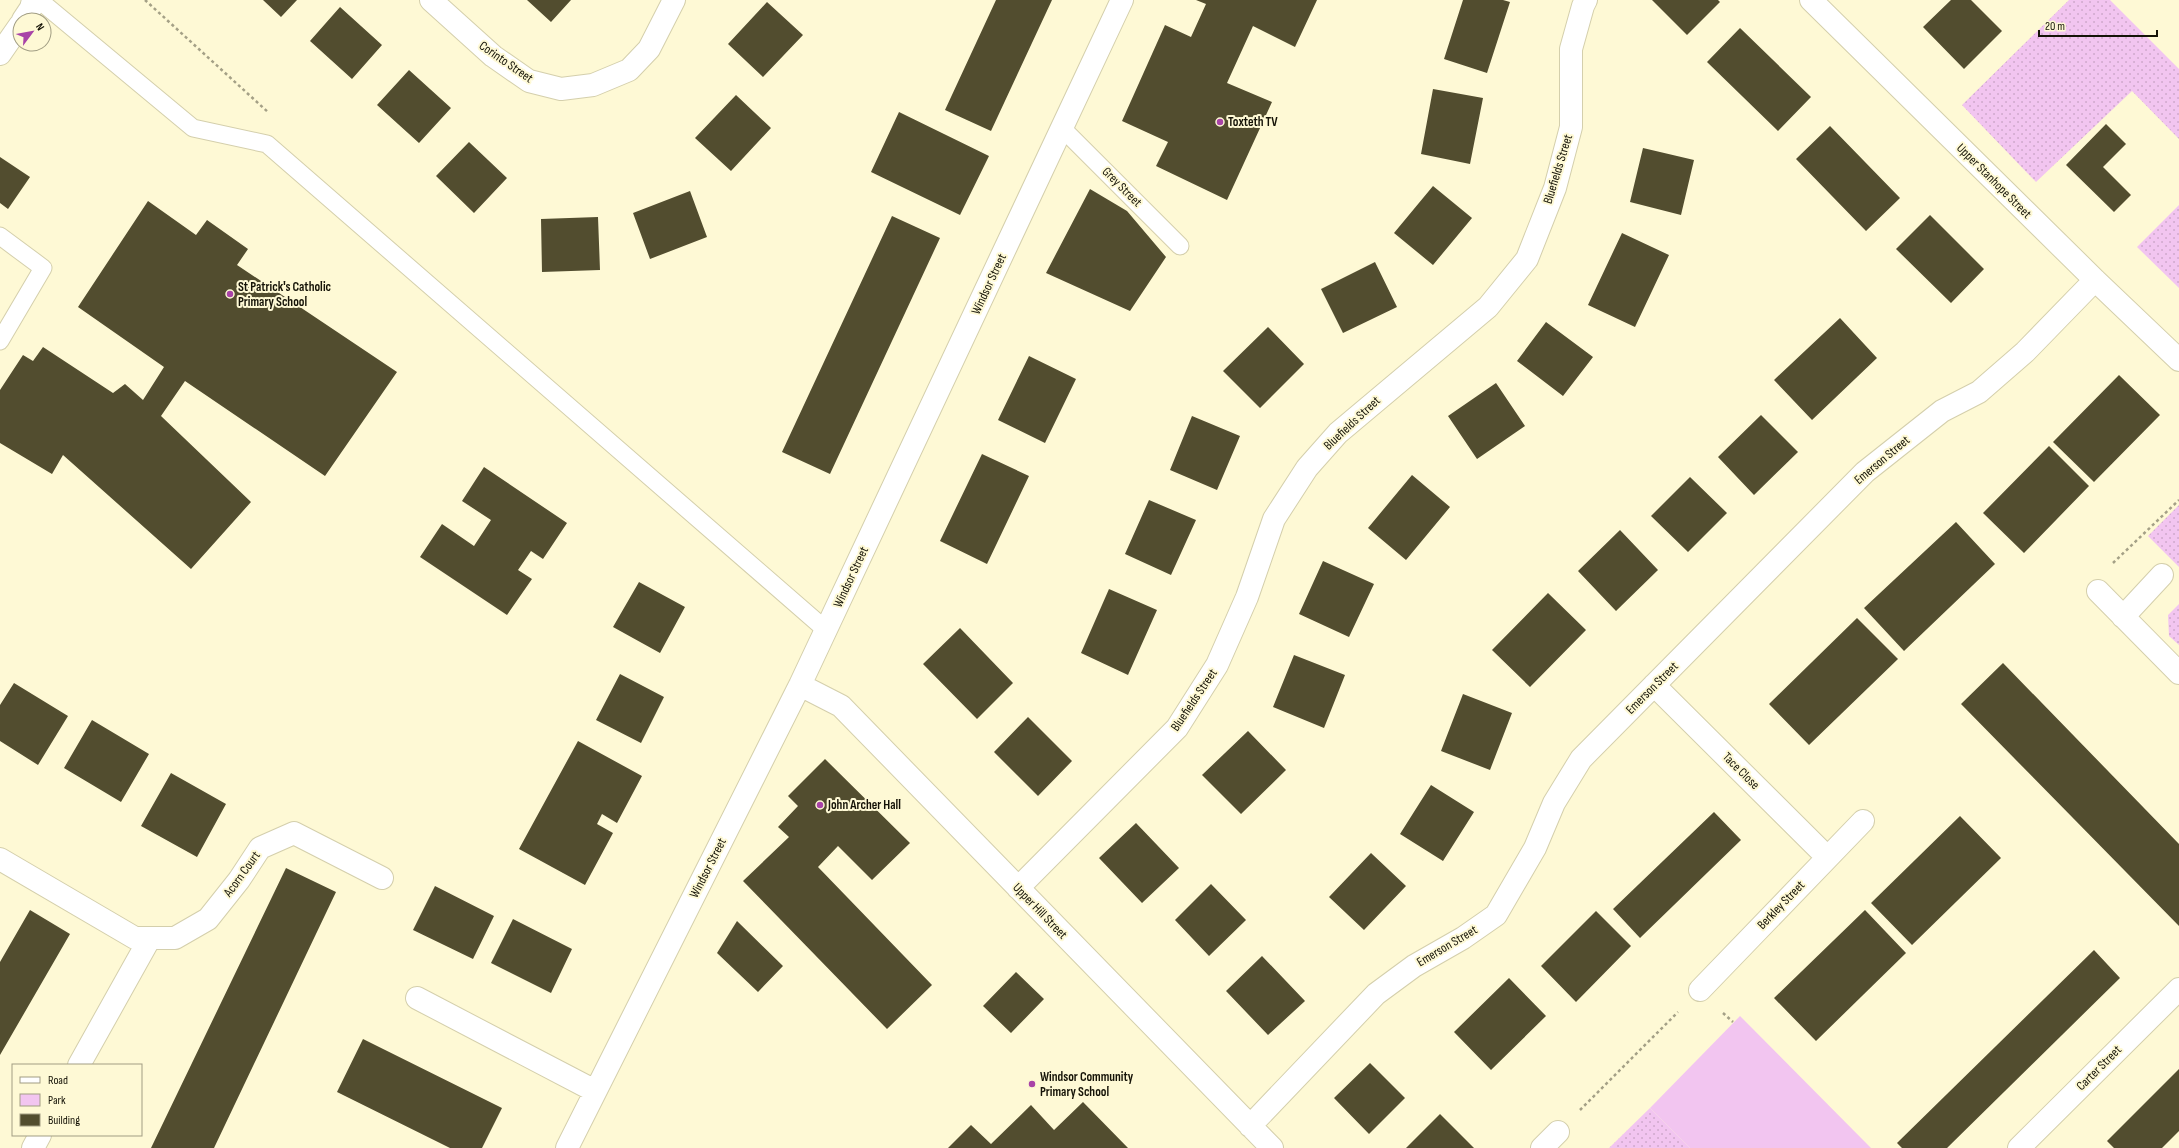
<svg xmlns="http://www.w3.org/2000/svg" width="2179" height="1148" font-family="'Sofia Sans Condensed',sans-serif">
  <style>
    .grass { fill: url(#grass-dots) }
    .park { fill: #f2c5f0 }
    .building { fill: #524d2f }
    .lines { fill: none; stroke-linecap: round; stroke-linejoin: round }
    .lane-casing { stroke: #d4cfac; stroke-width: 19 }
    .street-casing { stroke: #d4cfac; stroke-width: 24 }
    .path { stroke: #a4a086; stroke-width: 2.5; stroke-dasharray: 3 3; stroke-linecap: butt }
    .lane { stroke: #fff; stroke-width: 17 }
    .street { stroke: #fff; stroke-width: 22 }
    .poi-dot { fill: #a843a7; stroke: #fef9d5; stroke-width: 1.5 }
    .labels { text-anchor: middle; dominant-baseline: central; stroke-width: 4; stroke-linejoin: round; paint-order: stroke }
    .street-label { font-size: 13px; fill: #151307; stroke: #fef9d5 }
    .poi-label { font-size: 13px; font-weight: bold; fill: #151307; stroke: #fef9d5; text-anchor: start }
  </style>
  <defs>
    <pattern id="grass-dots" width="8" height="8" patternUnits="userSpaceOnUse"><rect width="8" height="8" fill="#f2c5f0"/><path d="M2 2h.1M6 6h.1" fill="none" stroke="#cfa8cc" stroke-width="1.8" stroke-linecap="round"/></pattern>
  </defs>
  <rect width="100%" height="100%" fill="#fef9d5"/>
  <path class="grass" d="M2069,0H2110L2179,69V139L2132,91L2036,182L1962,105Z
    M2179,205V288L2137,247Z
    M2179,505V567L2148,536Z
    M2179,604V645L2169,636L2168,615Z
    M1650,1108L1690,1148H1609Z"/>
  <path class="park" d="M1740,1016L1871,1148H1690L1650,1108Z"/>
  <path class="building" d="M263,0H297L281,17Z
    M527,0H571L551,22Z
    M996,0H1052L991,131L945,110Z
    M1196,0H1317L1295,47L1253,26L1227,83L1272,102L1227,200L1156,166L1168,142L1122,121L1165,25L1191,37L1206,4Z
    M1463,0H1503L1510,2L1487,73L1444,59Z
    M1652,0H1718L1720,2L1687,35Z
    M1951,0H1971L2002,31L1964,69L1923,27Z
    M767,2L803,35L763,77L728,44Z
    M340,7L382,45L352,79L310,41Z
    M1740,28L1811,97L1778,131L1707,62Z
    M409,70L451,108L419,143L377,105Z
    M1433,89L1483,98L1470,164L1421,154Z
    M736,95L771,128L731,171L695,138Z
    M899,112L989,156L960,215L871,172Z
    M2106,124L2126,144L2103,167L2131,195L2114,212L2066,165Z
    M1830,126L1900,198L1866,231L1796,159Z
    M469,142L507,178L474,213L436,176Z
    M1643,148L1694,160L1681,215L1630,202Z
    M0,157L30,177L8,209L0,203Z
    M1433,186L1472,218L1433,265L1394,233Z
    M1090,189L1127,211L1166,257L1130,311L1046,273Z
    M690,191L707,237L650,259L633,213Z
    M148,201L196,235L207,220L248,249L237,265L397,372L325,476L185,381L161,416L251,502L191,569L63,455L52,474L0,443V390L23,355L33,361L43,347L113,393L125,384L143,400L164,367L78,307Z
    M1930,215L1984,269L1951,303L1896,249Z
    M892,216L940,238L830,474L782,452Z
    M598,217L600,270L542,272L541,219Z
    M1622,233L1669,255L1635,327L1588,305Z
    M1375,262L1397,307L1343,333L1321,289Z
    M1840,318L1877,358L1812,420L1774,380Z
    M1546,322L1593,357L1563,396L1517,361Z
    M1268,327L1304,364L1260,408L1223,371Z
    M1029,356L1076,379L1045,443L998,420Z
    M2119,375L2160,415L2094,482L2053,442Z
    M1496,383L1525,426L1477,459L1448,416Z
    M1761,415L1798,452L1754,495L1718,457Z
    M1192,416L1240,436L1217,490L1170,470Z
    M2049,446L2089,486L2024,553L1983,513Z
    M982,454L1029,476L987,564L940,541Z
    M484,467L567,523L543,559L531,551L518,570L532,579L507,615L420,557L442,524L474,546L491,520L462,501Z
    M1412,475L1450,507L1406,560L1368,528Z
    M1690,477L1727,513L1688,552L1651,516Z
    M1149,500L1196,520L1171,575L1125,554Z
    M1956,522L1995,564L1904,651L1864,608Z
    M1620,530L1658,570L1616,611L1578,571Z
    M1323,561L1374,584L1349,637L1299,614Z
    M639,582L685,607L660,653L613,627Z
    M1109,589L1157,610L1128,675L1081,653Z
    M1548,593L1586,630L1530,687L1492,650Z
    M1857,618L1898,659L1809,745L1769,704Z
    M960,628L1013,683L977,719L923,664Z
    M1294,655L1345,675L1324,728L1273,707Z
    M2003,663L2179,844V926L1961,704Z
    M620,674L664,697L641,743L596,720Z
    M14,683L68,716L38,765L0,741V705Z
    M1463,694L1512,713L1490,770L1441,751Z
    M1028,717L1072,761L1038,796L994,752Z
    M92,720L149,754L121,802L64,768Z
    M1248,731L1286,770L1241,814L1202,775Z
    M578,741L642,776L617,823L602,814L597,824L613,833L585,885L519,849Z
    M825,759L910,843L872,880L838,846L818,867L932,985L887,1029L743,881L789,837L778,827L798,806L788,796Z
    M171,773L226,804L197,857L141,826Z
    M1431,785L1474,812L1443,861L1400,834Z
    M1714,812L1741,840L1640,938L1613,909Z
    M1960,816L2001,858L1912,945L1871,903Z
    M1136,823L1179,868L1142,903L1099,858Z
    M1371,853L1406,886L1364,930L1329,897Z
    M286,868L336,892L214,1148H151Z
    M1211,884L1246,920L1209,956L1175,920Z
    M435,886L494,916L473,959L413,930Z
    M30,910L70,934L0,1055V962Z
    M1865,910L1906,953L1816,1041L1774,998Z
    M1596,911L1631,946L1576,1002L1541,966Z
    M513,919L572,949L551,993L491,963Z
    M737,921L783,966L758,992L717,953Z
    M2094,950L2120,978L1947,1148H1902L1897,1143Z
    M1262,956L1305,1001L1268,1035L1226,991Z
    M1016,972L1044,999L1011,1033L983,1006Z
    M1509,978L1546,1016L1491,1070L1454,1032Z
    M363,1039L502,1108L482,1148H450L337,1092Z
    M1370,1063L1405,1098L1369,1134L1334,1098Z
    M2179,1069V1131L2162,1148H2114L2107,1141Z
    M1083,1102L1128,1148H948L971,1125L991,1144L1031,1105L1054,1130Z
    M1440,1114L1474,1148H1406Z"/>
  <g class="lines">
    <defs>
      <path id="lane" d="M39,0L193,128L267,144L826,630
        M1063,129L1180,246
        M0,236L43,268L0,341"/>
      <path id="street" d="M431,0L493,56L529,81L561,89L593,85L629,70L649,49L674,0
        M1811,0L2095,280L2179,360
        M23,20L31,8L33,0
        M0,54L20,25
        M2098,591L2179,673
        M2123,617L2162,575
        M800,685L841,706L1272,1148
        M1654,685L1827,857
        M0,859L135,938H175L208,919L239,880L260,848L294,833L382,878
        M1018,888L1177,728L1217,665L1247,597L1274,519L1307,468L1338,433L1488,307L1527,259L1555,188L1571,127V49L1583,6L1586,0
        M1700,990L1863,821
        M417,998L595,1091
        M79,1065L150,938
        M1250,1126L1376,994L1414,966L1463,938L1496,915L1535,848L1554,803L1581,759L1865,472L1942,411L1979,392L2025,352L2095,280
        M33,1148L40,1135
        M567,1148L800,685L1122,0
        M1542,1148L1558,1132
        M2019,1148L2179,989"/>
    </defs>
    <use href="#lane" class="lane-casing"/>
    <use href="#street" class="street-casing"/>
    <path class="path" d="M145,0L269,113
      M2113,563L2179,500
      M1723,1013L1733,1022
      M1580,1110L1678,1012"/>
    <use href="#lane" class="lane"/>
    <use href="#street" class="street"/>
  </g>
  <g class="poi-dot">
    <circle cx="1220" cy="122" r="4"/>
    <circle cx="230" cy="294" r="4"/>
    <circle cx="820" cy="805" r="4"/>
    <circle cx="1032" cy="1084" r="4"/>
  </g>
  <g class="labels">
    <g class="street-label">
      <text transform="translate(506 62) rotate(35)">Corinto Street</text>
      <text transform="translate(1558 169) rotate(-73)">Bluefields Street</text>
      <text transform="translate(1994 181) rotate(45)">Upper Stanhope Street</text>
      <text transform="translate(1122 187) rotate(45)">Grey Street</text>
      <text transform="translate(989 284) rotate(-65)">Windsor Street</text>
      <text transform="translate(1352 423) rotate(-43)">Bluefields Street</text>
      <text transform="translate(1882 460) rotate(-40)">Emerson Street</text>
      <text transform="translate(851 577) rotate(-65)">Windsor Street</text>
      <text transform="translate(1652 688) rotate(-45)">Emerson Street</text>
      <text transform="translate(1194 700) rotate(-56)">Bluefields Street</text>
      <text transform="translate(1741 771) rotate(45)">Tace Close</text>
      <text transform="translate(708 868) rotate(-63)">Windsor Street</text>
      <text transform="translate(242 874) rotate(-54)">Acorn Court</text>
      <text transform="translate(1781 905) rotate(-46)">Berkley Street</text>
      <text transform="translate(1040 911) rotate(46)">Upper Hill Street</text>
      <text transform="translate(1447 946) rotate(-31)">Emerson Street</text>
      <text transform="translate(2099 1068) rotate(-45)">Carter Street</text>
    </g>
    <g class="poi-label">
      <text x="1228" y="122">Toxteth TV</text>
      <text x="238" y="287">St Patrick's Catholic<tspan x="238" dy="15">Primary School</tspan></text>
      <text x="828" y="805">John Archer Hall</text>
      <text x="1040" y="1077">Windsor Community<tspan x="1040" dy="15">Primary School</tspan></text>
    </g>
  </g>
  <rect x="12" y="1064" width="130" height="72" fill="#fef9d5" stroke="#a19d83"/>
  <rect x="20" y="1077" width="20" height="6" fill="#ffffff" stroke="#a19d83"/>
  <text x="48" y="1084" font-size="12" fill="#151307">Road</text>
  <rect x="20" y="1094" width="20" height="12" fill="#f2c5f0" stroke="#a19d83"/>
  <text x="48" y="1104" font-size="12" fill="#151307">Park</text>
  <rect x="20" y="1114" width="20" height="12" fill="#524d2f" stroke="#a19d83"/>
  <text x="48" y="1124" font-size="12" fill="#151307">Building</text>
  <g transform="translate(32 32) rotate(58)"><circle r="19" fill="#fef9d5" stroke="#a19d83"/>
  <path d="M0-3L7 15L0 10L-7 15Z" fill="#a843a7"/>
  <text y="-6" font-size="11" font-weight="bold" text-anchor="middle" fill="#151307">N</text>
  </g>
  <path d="M2039 30v6h118v-6" fill="none" stroke="#151307" stroke-width="2"/>
  <text x="2045" y="30" font-size="12" fill="#151307" stroke="#fef9d5" stroke-width="3" paint-order="stroke">20 m</text>
</svg>
